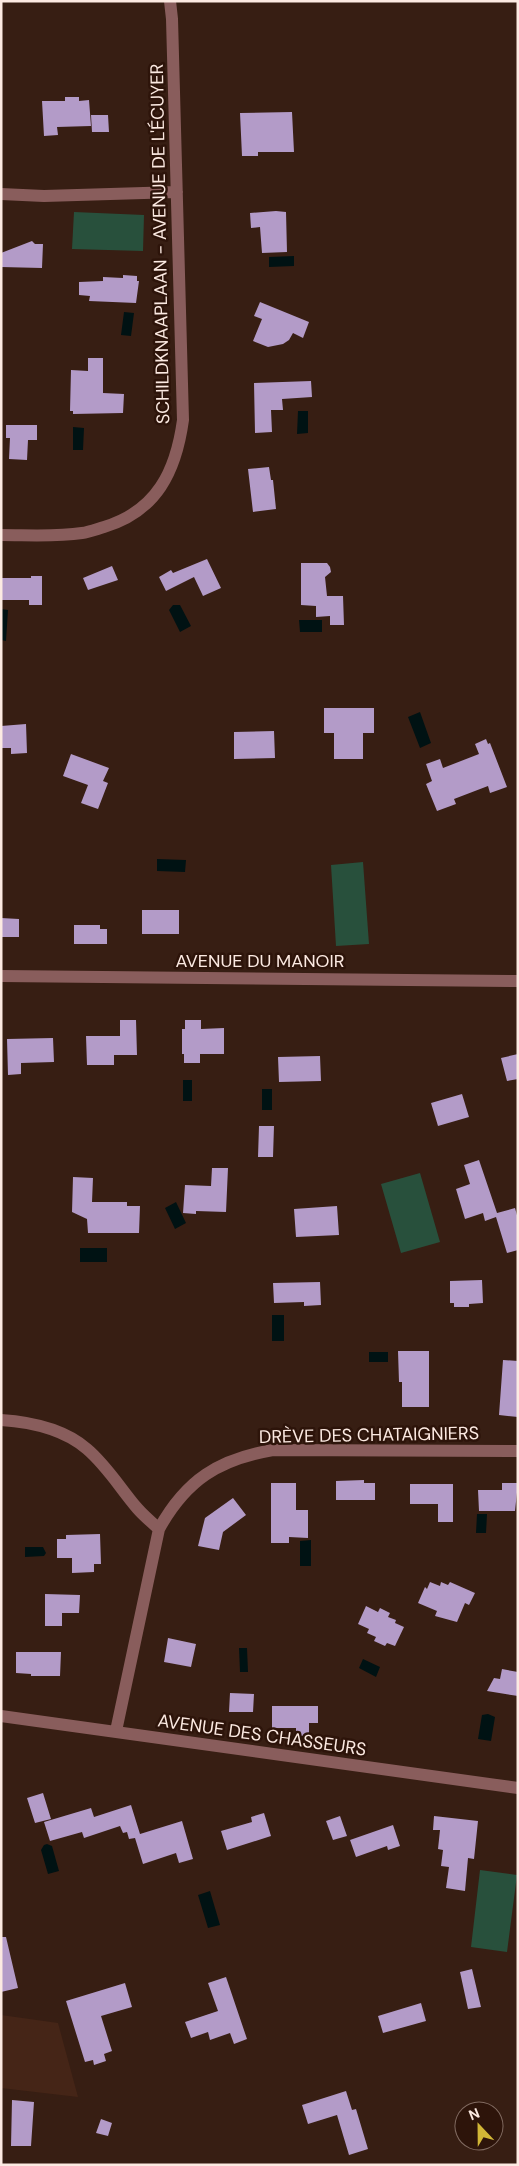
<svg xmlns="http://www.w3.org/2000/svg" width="519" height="2166" font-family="'DM Sans',sans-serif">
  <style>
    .built { fill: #452517 }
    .green { fill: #28503c }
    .water { fill: #001213 }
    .building { fill: #b39bc8 }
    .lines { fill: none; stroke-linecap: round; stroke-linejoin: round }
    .minor { stroke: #895d5c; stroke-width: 12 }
    .labels { text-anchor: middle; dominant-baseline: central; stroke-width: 5; stroke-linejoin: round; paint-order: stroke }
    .street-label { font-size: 18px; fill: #fceae2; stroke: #2d140a }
  </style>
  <rect width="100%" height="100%" fill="#371e13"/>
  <path class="built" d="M1,2015L58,2023L78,2097L1,2088Z"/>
  <path class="green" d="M74,212L144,215L143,251L72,249Z
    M363,862L369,944L336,946L331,865Z
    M420,1173L440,1242L401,1253L381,1184Z
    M480,1870L517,1875L507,1952L471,1947Z"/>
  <path class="water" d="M294,256V266L269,267V257Z
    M124,312L134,313L131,336L121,335Z
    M298,411H308V433L297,434Z
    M73,427L84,428L83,450H73Z
    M173,605H180L191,626L180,632L169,610Z
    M1,609L8,610L6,641L1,640Z
    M299,620H322V632H300Z
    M420,712L431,743L420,748L408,717Z
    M157,859L186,860L185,872L157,871Z
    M183,1080H192V1101H183Z
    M262,1089H272V1110H262Z
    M176,1202L186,1223L175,1229L165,1208Z
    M80,1248H107V1262H80Z
    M272,1315H284V1341H272Z
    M369,1352H388V1362H369Z
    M477,1514H487L486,1533H476Z
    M311,1540V1566H300V1541Z
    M25,1547H43L46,1553L44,1556L25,1557Z
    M239,1648H247L248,1672H240Z
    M363,1659L380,1667L376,1677L359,1668Z
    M488,1714L495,1717L491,1741L478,1739L482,1715Z
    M47,1844L52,1846L59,1871L48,1874L41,1850L44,1845Z
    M210,1891L220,1925L208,1928L198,1895Z"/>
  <path class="building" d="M65,97H79V101L89,100L91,126L57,127L58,135L44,136L42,101H65Z
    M292,112L294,152H258V156H242L240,113Z
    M91,115H108L109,132H92Z
    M276,211L286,212L287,252L262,253L260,227L251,228L250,213Z
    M32,241L35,244H43L42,268L1,267V253Z
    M123,275L137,276V281H139L136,303L89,301L90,296L79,295V282L103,281V277L123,278Z
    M260,302L309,322L303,338L293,333L289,340L283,344L268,347L253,341L262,319L254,316Z
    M88,358H103V393L124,394L123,413L73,414V411H70L71,370L88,371Z
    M311,381L312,397L282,399L283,410H271L272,432L255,433L254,383Z
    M6,425H37V440H28L27,460L9,459L10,438H6Z
    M269,467L271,480H273L276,509L253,512L248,469Z
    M207,559L221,588L203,596L194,577L166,591L159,577L171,570L173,573Z
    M301,563H327L330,567L331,572L325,577L327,596H343L344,625H330V616L316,617V606L301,605Z
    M112,566L118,580L88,590L83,578Z
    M31,576H42V605H29V600H1V578H31Z
    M324,708H374V733H363V759H334V733H324Z
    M26,724L27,753L11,754V748H1V726Z
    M274,731L275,758L234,759V732Z
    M486,739L488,744L490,743L507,787L490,793L488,786L454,799L456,804L437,811L426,784L432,781L426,764L440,759L443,768L479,754L475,744Z
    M71,754L109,768L103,781L108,783L98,809L81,803L88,785L63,776Z
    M142,910H179V934H142Z
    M1,918L19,919V937H1Z
    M74,925H100V929H107V944H74Z
    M120,1020H136L137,1055H114V1065H87L86,1036H120Z
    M185,1020H201V1029L224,1028V1054H200V1063H184V1054H182V1029H185Z
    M53,1038L54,1062L21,1063V1074L8,1075L7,1039Z
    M518,1054V1079L507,1081L501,1058Z
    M320,1056L321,1081L279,1082L278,1057Z
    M462,1094L469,1117L438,1126L431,1103Z
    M259,1126H274L273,1157H258Z
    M479,1160L497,1213L515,1208L518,1219V1250L507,1253L496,1217L485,1221L483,1213L465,1219L456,1189L470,1184L464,1165Z
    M212,1168H228L226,1212L196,1211V1214L183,1213L185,1185L211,1186Z
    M73,1177L93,1178L92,1202H127V1206H140L139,1233H88L87,1219L72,1212Z
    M337,1206L339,1235L296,1237L294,1209Z
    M482,1280L483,1303L469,1304V1307H454V1303H450V1281Z
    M320,1282L321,1305L304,1306V1302L274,1303L273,1283Z
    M398,1351H429V1407H402V1382H399Z
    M503,1360L518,1361V1417L499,1415Z
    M364,1480V1483H375V1500H336V1481Z
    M271,1483H296V1510H308V1538L289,1537V1543H271Z
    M502,1483H518L515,1511H479L478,1490H502Z
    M410,1484H453V1522H438V1504H410Z
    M233,1498L246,1515L223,1532L219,1550L198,1546L205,1518Z
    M100,1534L101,1564H94V1572L72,1573V1558H57V1539H66V1535Z
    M430,1582L440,1586L441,1582L448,1585L450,1582L475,1593L469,1605L465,1603L457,1622L435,1616L437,1611L418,1603L425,1587L427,1589Z
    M45,1594L80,1595L79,1613H62V1626H45Z
    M366,1606L378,1612L380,1608L390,1613L388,1617L396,1620L395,1623L404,1627L395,1646L387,1643L385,1646L374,1641L376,1637L367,1633L369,1629L358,1624Z
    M168,1638L196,1644L191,1667L164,1662Z
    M16,1652H61L60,1676H31V1674L16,1673Z
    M502,1669L518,1672V1696L487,1691L494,1678L500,1679Z
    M230,1693L254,1694L253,1712H229Z
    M272,1706H318V1723H309V1736H296V1728H272Z
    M43,1793L51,1819L35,1823L27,1798Z
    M131,1805L140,1834L182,1821L193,1859L179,1863L176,1853L143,1864L135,1838L129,1839L127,1832L123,1833L120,1826L84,1838L82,1832L50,1841L44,1822L91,1808L94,1817Z
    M264,1813L271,1836L227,1850L221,1831L252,1822L251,1817Z
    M340,1816L347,1836L333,1840L326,1821Z
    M434,1816L478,1821L474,1859L468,1858L465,1891L446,1888L449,1867L441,1866L443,1850L438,1849L440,1830H433Z
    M393,1825L400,1846L388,1850L387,1846L356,1857L350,1840Z
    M1,1937H6L18,1988L1,1992Z
    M472,1969L481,2007L468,2009L460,1972Z
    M226,1977L247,2039L234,2044L230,2033L210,2040L208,2032L191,2038L185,2022L218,2011L208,1983Z
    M125,1983L132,2007L101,2016L112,2051L104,2054L106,2061L94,2065L93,2060L85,2062L66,2001Z
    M421,2003L426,2021L383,2033L378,2016Z
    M346,2091L352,2110L356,2109L368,2149L349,2155L337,2115L308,2124L302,2105Z
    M12,2100L34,2102L31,2146H11Z
    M101,2119L112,2123L108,2136L96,2133Z"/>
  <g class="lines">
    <path class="minor" d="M1,194L44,196L177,192
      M1,535C28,535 56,537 82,533C89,532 97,529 104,527C157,511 176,471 183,420L172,19L170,1
      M1,976L518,981
      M1,1420C31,1422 64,1429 87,1449C107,1466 120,1488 137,1508C143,1515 151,1522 159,1529
      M1,1716L518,1788
      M116,1731L159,1529C186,1480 219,1459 273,1450L518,1451"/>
  </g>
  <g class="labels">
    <g class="street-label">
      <text transform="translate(160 244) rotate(-91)">SCHILDKNAAPLAAN - AVENUE DE L'ÉCUYER</text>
      <text x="260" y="961">AVENUE DU MANOIR</text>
      <text transform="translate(369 1435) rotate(-1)">DRÈVE DES CHATAIGNIERS</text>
      <text transform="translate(262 1735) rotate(8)">AVENUE DES CHASSEURS</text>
    </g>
  </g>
  <rect width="519" height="2166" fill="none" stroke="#fceae2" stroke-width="5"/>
  <g transform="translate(479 2126) rotate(338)"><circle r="24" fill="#2d140a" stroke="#806a60"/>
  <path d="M0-4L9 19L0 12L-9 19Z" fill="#d2b736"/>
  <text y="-8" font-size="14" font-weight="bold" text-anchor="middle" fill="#fceae2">N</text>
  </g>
</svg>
